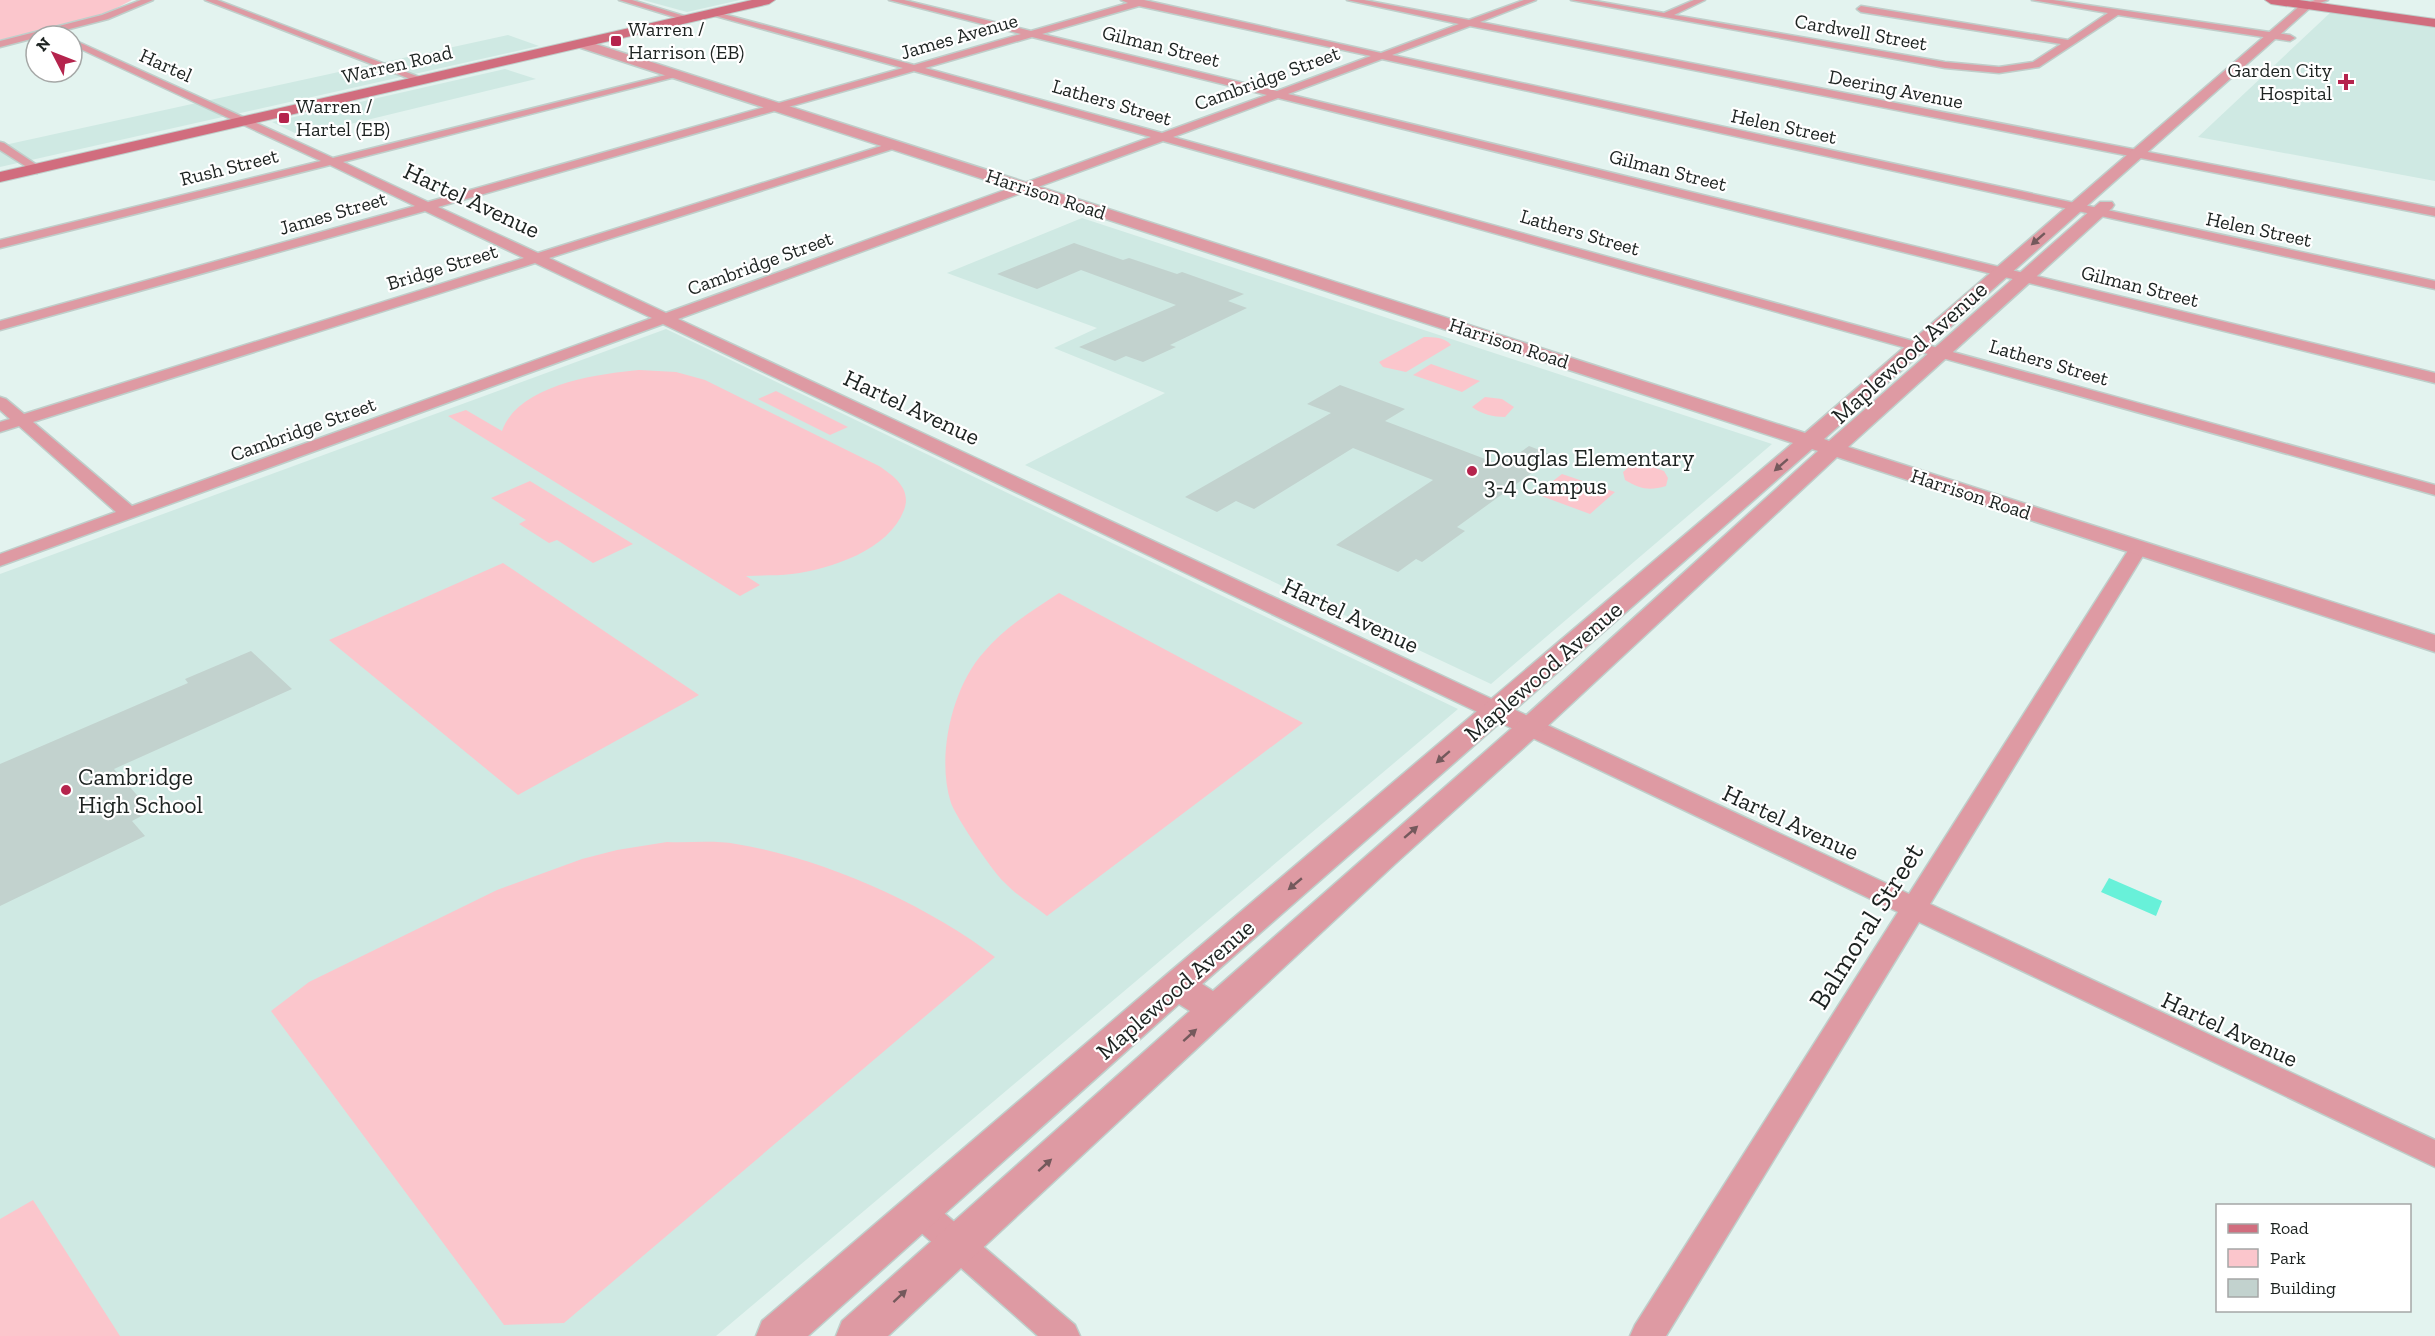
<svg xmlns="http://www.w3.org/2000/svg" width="2435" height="1336" font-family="'Zilla Slab',serif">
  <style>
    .built { fill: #cfe9e3 }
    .green { fill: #fbc6cc }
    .water { fill: #68f1d9 }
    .building { fill: #c2d2ce }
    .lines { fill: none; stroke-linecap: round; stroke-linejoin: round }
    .minor-casing { stroke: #bfceca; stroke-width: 3 }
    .tertiary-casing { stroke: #bfceca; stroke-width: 3 }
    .secondary-casing { stroke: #bfceca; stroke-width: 2 }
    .minor { fill: #de9aa3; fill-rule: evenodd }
    .tertiary { fill: #de9aa3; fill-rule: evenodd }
    .secondary { fill: #d16d7e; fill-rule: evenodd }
    .oneway { fill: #74595c }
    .poi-dot { fill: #b5244d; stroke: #fff; stroke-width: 2 }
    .labels { text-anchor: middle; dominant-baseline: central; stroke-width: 4.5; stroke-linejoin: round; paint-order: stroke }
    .far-poi-label { font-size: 20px; fill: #1d2321; stroke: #fff; text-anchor: start }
    .far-street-label { font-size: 20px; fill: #1d2321; stroke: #fff }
    .street-label { font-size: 24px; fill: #1d2321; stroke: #fff }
    .poi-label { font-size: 24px; fill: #1d2321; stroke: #fff; text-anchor: start }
    .near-street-label { font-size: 28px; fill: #1d2321; stroke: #fff }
  </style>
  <rect width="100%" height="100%" fill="#e3f3ef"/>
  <path class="built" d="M643,0H740L687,12Z
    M2331,12L2435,27V181L2198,137Z
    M508,35L539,46L0,167V146Z
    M505,69L536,79L301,136L272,122Z
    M1082,218L1772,444L1491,684L1025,465L1165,393L1054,348L1097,328L947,273Z
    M666,329L1458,709L716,1336H0V574Z"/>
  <path class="green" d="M0,0H132L105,14L0,40Z
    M1424,337C1433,337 1445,337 1451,345L1406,372L1383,367L1379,362Z
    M1431,364L1480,381L1462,392L1413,375Z
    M639,370L676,372L705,380L879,466C894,476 912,489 904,510C889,550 831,569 792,574C777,576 761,575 746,576L760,585L740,596L448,416L466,410L502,431C518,385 596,374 639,370Z
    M776,391L848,427L830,435L758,399Z
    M1485,397L1502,399L1514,407L1505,417C1494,417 1481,414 1472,407Z
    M1641,463L1664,471L1668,478L1666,486C1649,491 1640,489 1625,480L1623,472L1630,466Z
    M1562,474L1615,492L1590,514L1536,494Z
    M530,481L633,544L593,563L557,540L549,543L519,524L526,520L491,498Z
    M503,563L699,695L518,795L329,640Z
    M1059,593L1303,723L1047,916C1033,905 1016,895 1004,882C992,871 956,817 951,803C936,757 952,687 984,652C1005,627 1032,611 1059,593Z
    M667,842C689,843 714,840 736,844C822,858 926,904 995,957L564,1323L504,1325L271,1011L309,982L497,890L582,859L617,850Z
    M33,1200L120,1336H0V1219Z"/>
  <path class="water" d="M2109,878L2162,901L2156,916L2101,892Z"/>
  <path class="building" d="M1074,243L1123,260L1129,258L1177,274L1182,272L1244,294L1228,301L1247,308L1170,345L1176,347L1143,362L1126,356L1115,361L1079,347L1176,305L1081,270L1037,289L997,274Z
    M1340,385L1405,409L1385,421L1493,462L1507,453L1515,456L1529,446L1555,456L1457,527L1465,531L1422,562L1416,559L1398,572L1336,545L1433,480L1353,448L1254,509L1236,501L1217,512L1185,497L1331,413L1307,404Z
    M251,651L292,689L114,769L151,811L132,821L145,836L0,906V764L188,683L185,679Z"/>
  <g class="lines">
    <defs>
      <path id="minor" d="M141,0H153L108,19L0,47V41L102,15Z
        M205,0H217L427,80L418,82Z
        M619,0H632L694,19L687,21Z
        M889,0H904L1031,31L1128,3L1121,0H1144L1381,53L1459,24L1347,0H1364L1469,20L1524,0H1536L1480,22L2435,208V216L1470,26L1392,55L2435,281V289L1382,59L1288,94L2435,373V383L1278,98L1173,137L2435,485V495L1163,141L678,319L1909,894L2129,549L2131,545H2145L2147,549L1930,904L2435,1140V1167L1919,922L1666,1336H1630L1635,1325L1898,912L663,324L0,566V554L116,512L19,426L0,432V422L10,419L0,410V397L6,399L24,414L524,258L425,211L0,330V321L415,206L330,165L0,248V240L321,161L72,45V39L333,158L678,72L683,75L343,162L428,202L903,68L712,15V11L914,65L1021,34ZM1139,6L1371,56L1277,91L1042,34ZM1032,37L1267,95L1162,133L925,68ZM914,71L1151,137L666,313L549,258L899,147V143H891L538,253L438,207ZM535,263L652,318L132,506L33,422Z
        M1571,0H1590L1664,13L1694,0H1705L1674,15L1945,62L1999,67L2033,62L2061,44L1861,12L1857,9L1861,6L2068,40L2108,13L2032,0H2053L2290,35L2295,38L2290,41L2118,15L2039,67L1999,73L1945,68Z
        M2315,0H2328L2307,8L2303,5Z
        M0,142L4,143L43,169L37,173L33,171L0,150Z
        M920,1198L931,1202L1075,1325L1080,1336H1038L909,1222L904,1212L909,1202Z"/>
      <path id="tertiary" d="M2307,2L2311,3V7L1824,439L1829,441L2100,202H2112L2114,205L2112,208L1848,447L2435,635V652L1837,457L1540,733L1396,863L888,1336H836L842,1321L1190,1011L1179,1004L808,1336H756L762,1321L1165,976L1793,443L578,47V41H586L1805,433L2303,3ZM1812,449L1818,451L1520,721L1213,991L1202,984Z"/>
      <path id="secondary" d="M752,0H775L769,4L0,182V172Z
        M2265,0H2299L2435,19V27L2271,4Z"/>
    </defs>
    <use href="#minor" class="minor-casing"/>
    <use href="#tertiary" class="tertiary-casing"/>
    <use href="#secondary" class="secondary-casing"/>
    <use href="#minor" class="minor"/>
    <use href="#tertiary" class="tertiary"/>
    <use href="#secondary" class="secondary"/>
  </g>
  <defs><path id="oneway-solid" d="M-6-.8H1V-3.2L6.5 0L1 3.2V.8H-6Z" transform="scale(1.5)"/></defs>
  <g class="oneway">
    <use href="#oneway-solid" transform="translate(2038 239) rotate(139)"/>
    <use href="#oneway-solid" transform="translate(1781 465) rotate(139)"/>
    <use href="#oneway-solid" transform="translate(1443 757) rotate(139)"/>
    <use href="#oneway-solid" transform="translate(1411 832) rotate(-41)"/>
    <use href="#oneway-solid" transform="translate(1295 884) rotate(140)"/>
    <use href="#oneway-solid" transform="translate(1190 1035) rotate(-42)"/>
    <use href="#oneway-solid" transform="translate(1045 1165) rotate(-42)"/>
    <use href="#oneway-solid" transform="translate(900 1296) rotate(-43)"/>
  </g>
  <g class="poi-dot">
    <rect x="610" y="35" width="12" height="12" rx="3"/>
    <path d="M2343 73h6v6h6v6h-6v6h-6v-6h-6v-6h6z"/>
    <rect x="278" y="112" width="12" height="12" rx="3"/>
    <circle cx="1472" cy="471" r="6"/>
    <circle cx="66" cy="790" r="6"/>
  </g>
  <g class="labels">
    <g class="far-poi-label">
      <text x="628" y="29">Warren /<tspan x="628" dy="23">Harrison (EB)</tspan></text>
      <text x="2332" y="70" text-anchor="end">Garden City<tspan x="2332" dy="23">Hospital</tspan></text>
      <text x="296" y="106">Warren /<tspan x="296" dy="23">Hartel (EB)</tspan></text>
    </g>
    <g class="far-street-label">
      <text transform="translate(1861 32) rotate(10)">Cardwell Street</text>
      <text transform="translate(959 36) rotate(-16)">James Avenue</text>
      <text transform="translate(1161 46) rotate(14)">Gilman Street</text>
      <text transform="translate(397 64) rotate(-13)">Warren Road</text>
      <text transform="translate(166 65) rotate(24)">Hartel</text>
      <text transform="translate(1267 78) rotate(-20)">Cambridge Street</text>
      <text transform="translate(1896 89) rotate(11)">Deering Avenue</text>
      <text transform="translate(1112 102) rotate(16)">Lathers Street</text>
      <text transform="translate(1784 126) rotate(12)">Helen Street</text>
      <text transform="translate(229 167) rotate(-14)">Rush Street</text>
      <text transform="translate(1668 170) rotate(14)">Gilman Street</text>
      <text transform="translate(1046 194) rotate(18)">Harrison Road</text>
      <text transform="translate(333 213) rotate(-16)">James Street</text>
      <text transform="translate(2259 229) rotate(12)">Helen Street</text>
      <text transform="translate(1580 232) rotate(16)">Lathers Street</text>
      <text transform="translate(760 263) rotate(-20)">Cambridge Street</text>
      <text transform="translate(442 267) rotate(-17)">Bridge Street</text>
      <text transform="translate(2140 286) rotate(14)">Gilman Street</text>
      <text transform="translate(1509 343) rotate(18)">Harrison Road</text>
      <text transform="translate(2049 362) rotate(16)">Lathers Street</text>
      <text transform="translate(303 429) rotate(-20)">Cambridge Street</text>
      <text transform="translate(1971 494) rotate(18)">Harrison Road</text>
    </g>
    <g class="street-label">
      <text transform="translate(472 200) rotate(25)">Hartel Avenue</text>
      <text transform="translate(1909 352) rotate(-42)">Maplewood Avenue</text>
      <text transform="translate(912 407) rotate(25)">Hartel Avenue</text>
      <text transform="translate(1351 615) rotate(25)">Hartel Avenue</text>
      <text transform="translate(1543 671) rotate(-41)">Maplewood Avenue</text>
      <text transform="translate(1791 822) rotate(25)">Hartel Avenue</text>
      <text transform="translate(1175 989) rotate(-41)">Maplewood Avenue</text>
      <text transform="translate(2230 1029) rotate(25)">Hartel Avenue</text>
    </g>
    <g class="poi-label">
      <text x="1484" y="457">Douglas Elementary<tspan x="1484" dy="28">3-4 Campus</tspan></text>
      <text x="78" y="776">Cambridge<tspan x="78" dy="28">High School</tspan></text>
    </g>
    <g class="near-street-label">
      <text transform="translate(1866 926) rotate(-58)">Balmoral Street</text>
    </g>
  </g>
  <rect x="2216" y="1204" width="195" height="108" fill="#ffffff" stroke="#a5a7a6" stroke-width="1.5"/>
  <rect x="2228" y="1224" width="30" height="9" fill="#d16d7e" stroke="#a5a7a6" stroke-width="1.5"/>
  <text x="2270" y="1234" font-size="18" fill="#1d2321">Road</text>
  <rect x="2228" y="1249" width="30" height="18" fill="#fbc6cc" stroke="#a5a7a6" stroke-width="1.5"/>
  <text x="2270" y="1264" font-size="18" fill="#1d2321">Park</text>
  <rect x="2228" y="1279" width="30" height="18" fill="#c2d2ce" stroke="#a5a7a6" stroke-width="1.5"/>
  <text x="2270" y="1294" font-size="18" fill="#1d2321">Building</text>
  <g transform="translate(54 54) rotate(312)"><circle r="28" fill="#ffffff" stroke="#a5a7a6" stroke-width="1.5"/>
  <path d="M0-4.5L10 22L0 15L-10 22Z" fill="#b5244d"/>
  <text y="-9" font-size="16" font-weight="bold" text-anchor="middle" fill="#1d2321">N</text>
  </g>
</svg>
